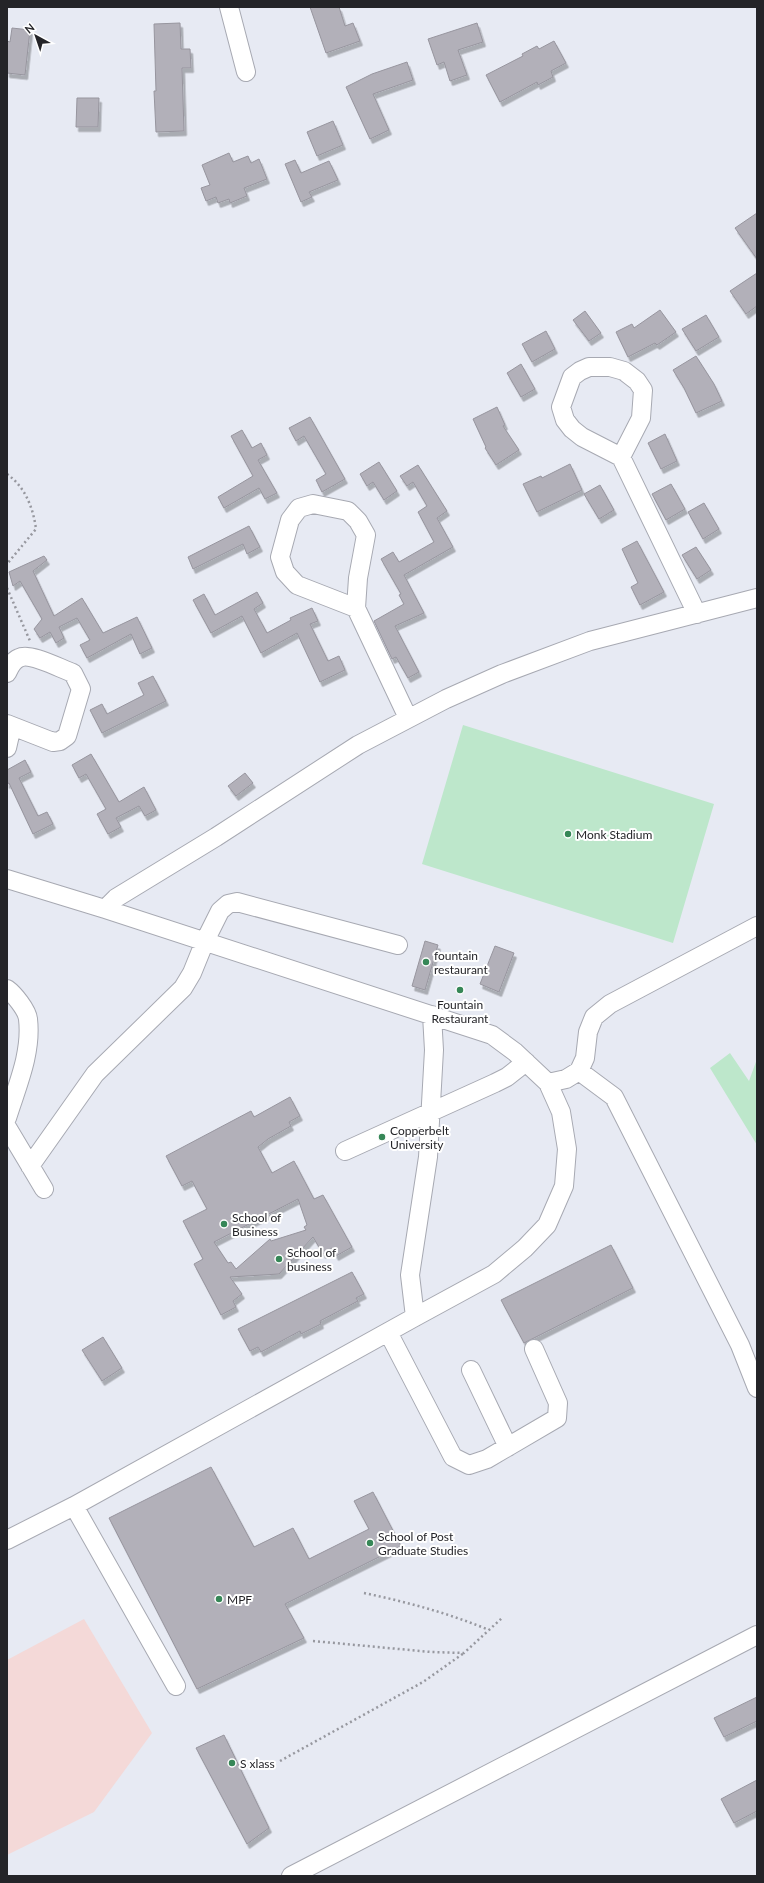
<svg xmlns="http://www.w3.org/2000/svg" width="764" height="1883" font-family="Lato,sans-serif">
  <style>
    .industrial { fill: #f4d9d8 }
    .green { fill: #bde7cb }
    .building { fill: #b2b0b9; stroke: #97959e; fill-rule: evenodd; filter: url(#shadow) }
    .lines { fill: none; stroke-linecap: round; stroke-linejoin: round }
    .minor-casing { stroke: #a7a9b2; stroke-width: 20 }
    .path { stroke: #97989f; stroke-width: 2.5; stroke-dasharray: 2 3; stroke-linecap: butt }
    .minor { stroke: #fff; stroke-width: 18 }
    .poi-dot { fill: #368757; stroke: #fff; stroke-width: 1.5 }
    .labels { text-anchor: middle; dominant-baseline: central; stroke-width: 4; stroke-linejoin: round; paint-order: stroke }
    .poi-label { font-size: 12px; fill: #242428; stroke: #fff; text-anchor: start }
  </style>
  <defs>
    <filter id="shadow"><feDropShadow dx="2.5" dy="4.5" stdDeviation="0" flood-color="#0004"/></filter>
  </defs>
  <rect width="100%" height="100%" fill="#e7eaf3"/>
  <path class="industrial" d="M84,1619L152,1733L94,1812L7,1855V1660Z"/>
  <path class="green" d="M463,725L714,804L673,943L422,864Z
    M730,1053L749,1081L757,1059V1145L710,1068Z"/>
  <path class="building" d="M310,7H339L345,26L353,23L360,41L326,53Z
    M180,23L181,49H190L191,68H182L184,131L156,132L154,91H156L154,24Z
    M477,23L483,42L458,50L467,75L450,81L444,62L437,65L428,39Z
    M12,28L30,30L25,75L7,73V41L10,42Z
    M554,41L566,63L551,71L553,77L538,85L537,82L500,102L486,75L523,56L522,54L537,46L539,49Z
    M407,62L413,80L373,94L389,130L370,139L346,87L372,74Z
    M77,98H99L98,127H76Z
    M333,121L343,145L317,156L307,132Z
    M229,153L233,162L248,156L251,163L259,159L267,179L244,188L247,196L230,203L229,199L218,203L216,197L206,201L201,188L210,185L202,165Z
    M295,160L301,173L329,161L338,180L309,192L312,197L301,202L285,164Z
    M757,213V259L735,228Z
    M757,273V306L746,314L730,291Z
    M660,310L676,332L657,345L655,343L628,357L616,332L632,324L634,328Z
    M585,311L601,333L589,341L573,320Z
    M706,315L719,337L696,351L682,329Z
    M546,331L555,349L532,362L522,344Z
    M696,356L714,384L722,401L696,413L684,388L673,370Z
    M521,364L535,389L521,397L507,373Z
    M497,407L505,425L503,426L519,450L496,465L485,448L486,447L473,419Z
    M310,417L345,479L322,492L316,480L326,474L304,436L296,441L289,428Z
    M242,430L252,448L261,443L267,455L258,460L277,493L265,499L259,488L224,508L218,497L253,476L231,436Z
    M665,434L677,461L661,469L648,443Z
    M379,462L397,491L384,500L373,482L367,486L360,474Z
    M570,464L582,490L537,512L523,484L541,476L542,478Z
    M418,465L447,511L437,518L453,547L404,575L424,613L395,626L419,672L408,678L396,657L392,659L374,621L404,604L399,595L401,594L381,559L393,552L399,562L434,542L418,512L427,506L413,482L407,486L400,476Z
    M671,484L685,509L666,520L652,494Z
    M600,485L614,510L599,519L584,494Z
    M704,503L719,529L703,539L688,512Z
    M249,526L260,547L247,554L243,544L193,569L188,557Z
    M637,541L664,592L640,605L631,587L638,583L622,549Z
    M696,547L711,570L697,579L682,555Z
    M44,556L47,560L33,571L54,616L82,598L103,633L137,617L152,648L140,654L131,634L87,658L80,645L90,640L77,618L59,627L64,638L56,643L50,632L40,638L34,629L42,619L20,581L13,586L9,572Z
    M257,592L263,603L254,609L267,633L291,620L290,618L312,608L318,621L310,624L328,661L339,656L345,670L320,682L297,633L261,653L242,616L211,633L193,600L204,594L215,615Z
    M153,676L166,701L102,733L90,710L102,704L107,714L144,695L138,683Z
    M91,754L119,802L144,787L156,810L145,816L139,806L116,818L121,827L108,834L97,814L106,809L86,774L79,778L72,765Z
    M25,760L31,772L19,778L38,816L47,812L53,824L33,834L9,783L7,784V770Z
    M245,773L253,783L236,796L228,786Z
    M425,941L438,945L425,990L412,986Z
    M495,946L514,953L499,992L480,984Z
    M290,1097L300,1116L289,1122L291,1126L268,1139L258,1147L272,1173L294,1161L314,1199L323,1195L352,1247L336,1256L332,1248L323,1254L313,1237L279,1274L230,1277L242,1294L233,1301L236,1307L221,1315L194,1264L203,1259L183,1221L207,1209L192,1181L182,1186L166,1156L251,1111L254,1117ZM298,1199L307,1225L304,1227L306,1230L271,1241L270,1239L236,1269L231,1262L228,1263L214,1242Z
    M611,1245L633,1288L524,1343L501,1300Z
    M352,1272L364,1294L356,1298L358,1301L320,1321L321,1324L301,1334L300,1331L261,1352L258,1347L250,1351L238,1329Z
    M103,1337L122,1368L102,1381L82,1350Z
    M211,1467L254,1547L293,1528L309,1559L369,1529L354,1501L373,1492L401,1546L285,1604L304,1638L197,1689L109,1518Z
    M757,1697V1721L724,1737L714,1718Z
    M224,1735L269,1828L247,1844L196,1748Z
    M757,1780V1811L734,1823L721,1799Z"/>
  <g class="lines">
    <defs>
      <path id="minor" d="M229,7L246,72
        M621,457L641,418L643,390L637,381L624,371L610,367H589L580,371L572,377L561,407L565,420L572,429L582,437L621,457L697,614
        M356,608L297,585L285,572L280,557L290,520L299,508L313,504L348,511L358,521L366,535L358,578L356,608L408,718
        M7,673C10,667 12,661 19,658C30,652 61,669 73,673L81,689L67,736L60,741L53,742L7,724
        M7,748L12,726
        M7,879L105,909L492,1035L515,1052L548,1083L561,1112L567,1149L564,1186L547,1225L525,1248L494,1274L415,1317L74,1506L7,1540
        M105,909L116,898L216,837L358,745L446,699L502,674L590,641L757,598
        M7,989C14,994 27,1010 28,1019C32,1053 17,1086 7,1118
        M579,1071L585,1058L588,1032L594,1017L610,1004L757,926
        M548,1083L566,1079L579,1071L614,1097L740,1345L757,1388
        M7,1127L44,1189
        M345,1151L495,1083L507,1077L526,1062
        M30,1166L95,1074L183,988L192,973L205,941L220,911L228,904L237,902L398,945
        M415,1317L410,1275L428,1157L434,1050L432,1015
        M388,1332L453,1457L469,1465L487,1459L557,1418L558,1403L534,1349
        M471,1370L508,1447
        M74,1506L176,1686
        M291,1876L757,1635"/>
    </defs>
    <use href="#minor" class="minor-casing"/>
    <path class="path" d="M7,474C25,487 33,507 36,529L7,564
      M7,588L30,641
      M364,1593C407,1602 448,1613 489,1630
      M313,1641L431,1652L464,1653L502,1618
      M280,1761L423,1682L464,1653"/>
    <use href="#minor" class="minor"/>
  </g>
  <g class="poi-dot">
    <circle cx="568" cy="834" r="4"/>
    <circle cx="426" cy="962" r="4"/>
    <circle cx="460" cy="990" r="4"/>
    <circle cx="382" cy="1137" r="4"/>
    <circle cx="224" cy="1224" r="4"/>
    <circle cx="279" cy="1259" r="4"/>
    <circle cx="370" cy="1543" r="4"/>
    <circle cx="219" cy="1599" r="4"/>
    <circle cx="232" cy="1763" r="4"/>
  </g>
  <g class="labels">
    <g class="poi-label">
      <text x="576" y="834">Monk Stadium</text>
      <text x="434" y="955">fountain<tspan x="434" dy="14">restaurant</tspan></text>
      <text x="460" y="1004" text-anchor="middle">Fountain<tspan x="460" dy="14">Restaurant</tspan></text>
      <text x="390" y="1130">Copperbelt<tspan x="390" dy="14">University</tspan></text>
      <text x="232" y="1217">School of<tspan x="232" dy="14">Business</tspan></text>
      <text x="287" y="1252">School of<tspan x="287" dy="14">business</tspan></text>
      <text x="378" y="1536">School of Post<tspan x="378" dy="14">Graduate Studies</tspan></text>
      <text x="227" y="1599">MPF</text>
      <text x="240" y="1763">S xlass</text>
    </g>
  </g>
  <rect width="764" height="1883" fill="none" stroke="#242428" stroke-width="16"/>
  <g transform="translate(36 36) rotate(320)" stroke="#ffffff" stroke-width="3" paint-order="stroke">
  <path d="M0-3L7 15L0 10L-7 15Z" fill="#242428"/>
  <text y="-6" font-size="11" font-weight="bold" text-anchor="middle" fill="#242428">N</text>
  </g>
</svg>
